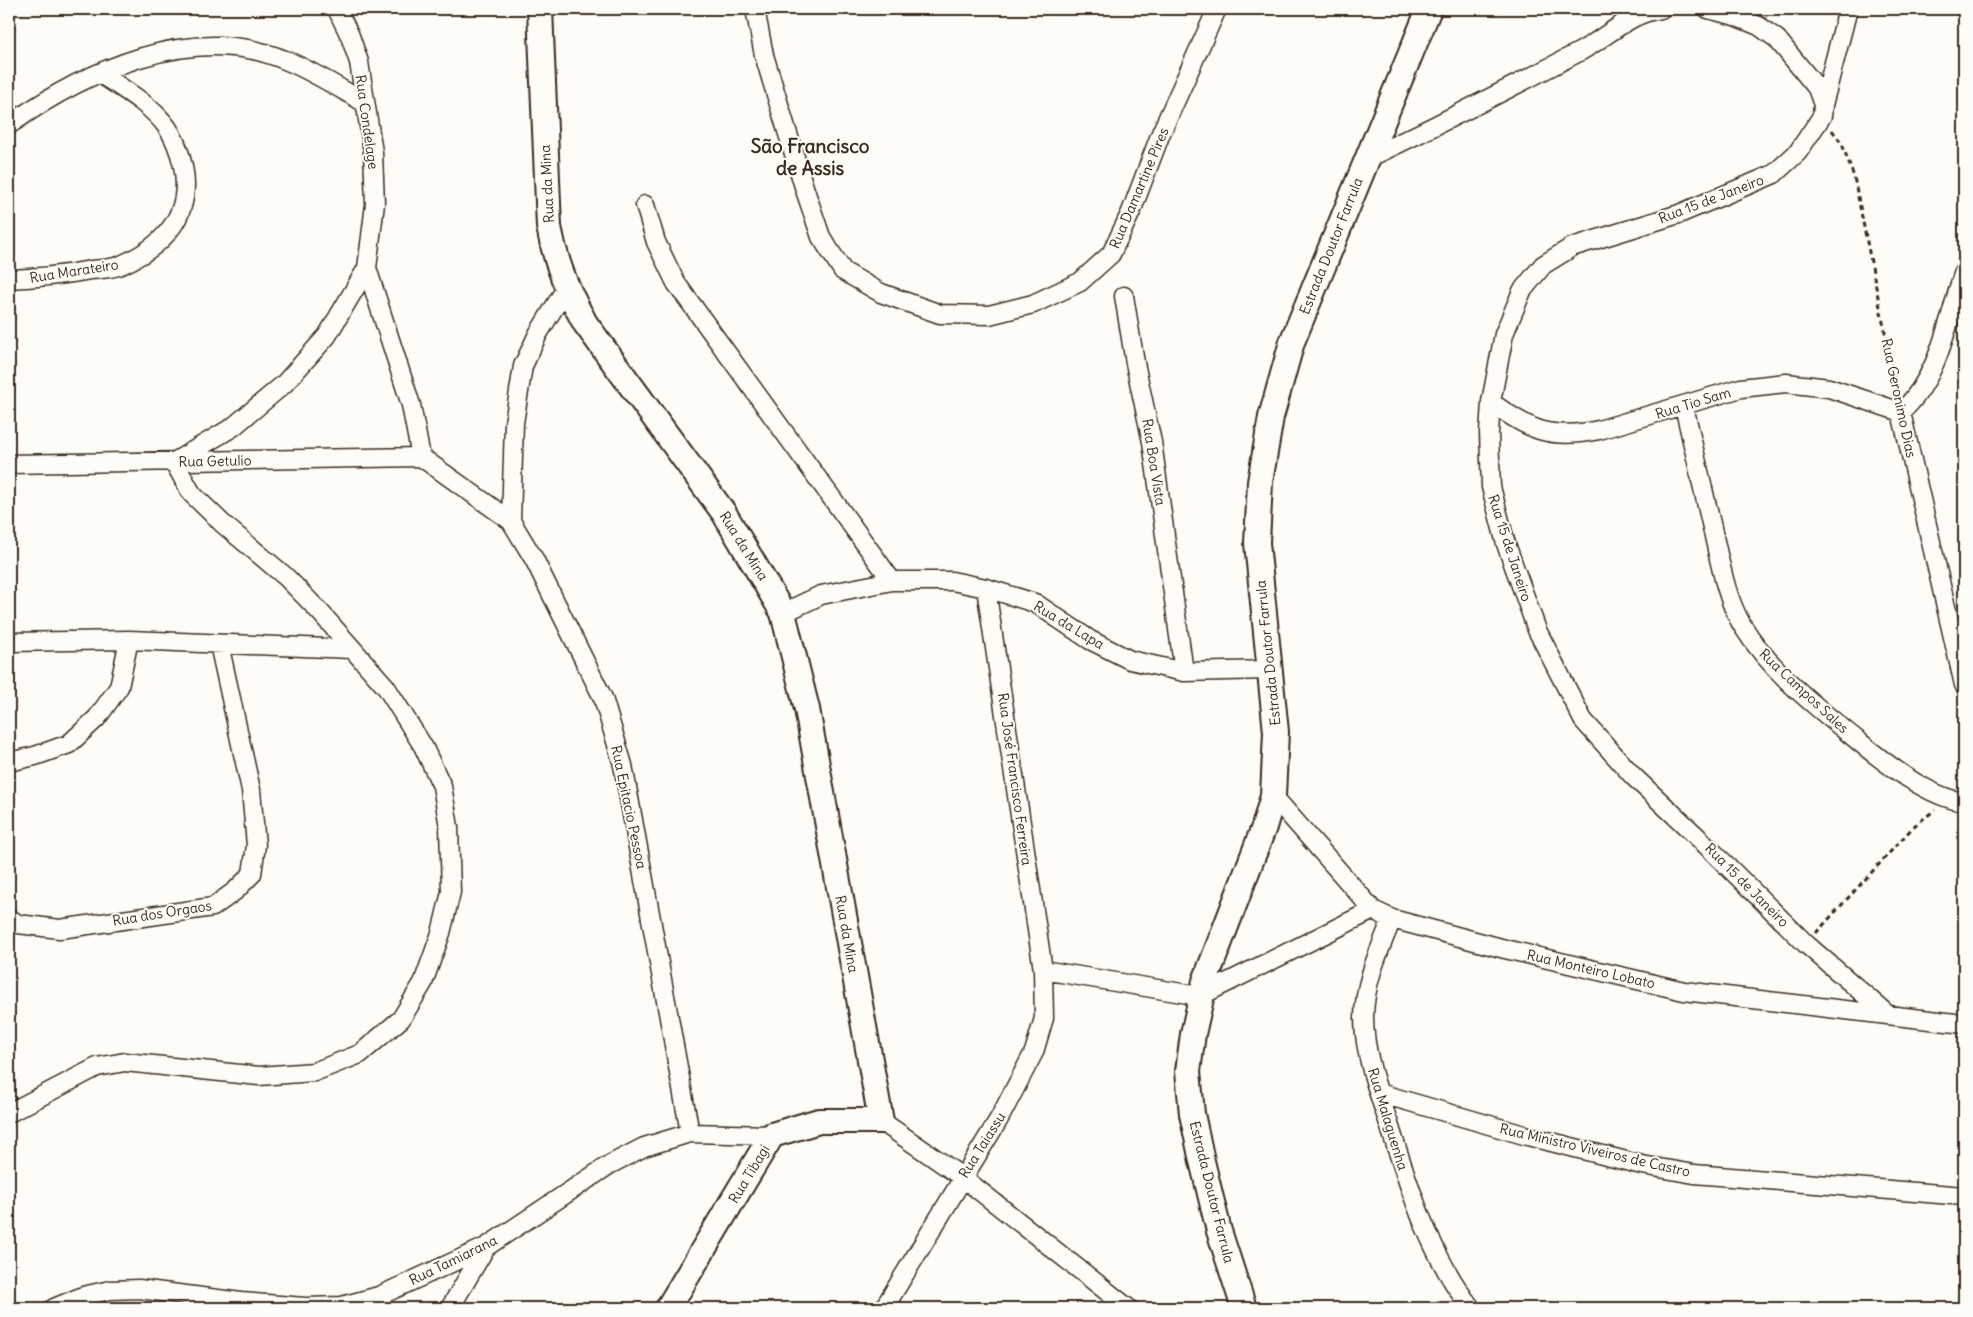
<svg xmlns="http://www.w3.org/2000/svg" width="1973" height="1317" font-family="Delius,sans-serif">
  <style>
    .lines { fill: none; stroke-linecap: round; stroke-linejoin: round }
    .street-casing { stroke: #3b2a1e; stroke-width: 21 }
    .secondary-casing { stroke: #3b2a1e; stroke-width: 28 }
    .path { stroke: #3b2a1e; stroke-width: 3; stroke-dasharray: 5 4; stroke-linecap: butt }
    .street { stroke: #fdfcf7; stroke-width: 18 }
    .secondary { stroke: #fdfcf7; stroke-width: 24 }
    .labels { text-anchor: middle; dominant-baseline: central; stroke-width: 4; stroke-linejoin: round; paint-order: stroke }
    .street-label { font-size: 14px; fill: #3b2a1e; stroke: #fdfcf7 }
    .district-label { font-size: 19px; font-weight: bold; fill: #3b2a1e; stroke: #fdfcf7 }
  </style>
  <rect width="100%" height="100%" fill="#fdfcf7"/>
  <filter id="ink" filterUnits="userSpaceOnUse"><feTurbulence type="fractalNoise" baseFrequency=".02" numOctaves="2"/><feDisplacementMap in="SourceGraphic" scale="10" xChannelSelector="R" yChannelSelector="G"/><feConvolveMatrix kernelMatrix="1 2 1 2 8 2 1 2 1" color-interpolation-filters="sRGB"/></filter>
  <g filter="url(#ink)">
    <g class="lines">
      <defs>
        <path id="street" d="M755,9L764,55L805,190L821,237L843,271L881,293L940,314L989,315L1033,304L1080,282L1111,254L1131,212L1161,133L1217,9
          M1708,9L1732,15L1759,26L1777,39L1817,88L1823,105L1822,116L1798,152L1774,174L1679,214L1572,247L1543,265L1522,291L1504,334L1491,402L1489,433L1491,487L1506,544L1537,630L1583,720L1633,776L1707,846L1806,944L1888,1015
          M1823,105L1848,9
          M9,125C85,71 192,21 285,60C313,71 339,88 365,103
          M1366,159C1439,125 1510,88 1581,51C1607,37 1631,12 1661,9
          M645,205L656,242L676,283L892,581
          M367,268L411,405L421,457
          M9,279C37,278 64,275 91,270C101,269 112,269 121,265C164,246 193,215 183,166C180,153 175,138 167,127C150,104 123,89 99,73
          M1124,296L1135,363L1152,442L1184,672
          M1491,402C1530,431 1551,440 1599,430L1741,388L1786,383L1829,388L1901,412
          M1684,406C1694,448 1703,490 1713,532C1720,562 1726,598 1742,625C1771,672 1815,706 1857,740C1885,763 1928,797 1964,802
          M1901,412L1964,685
          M1901,412C1940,377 1948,319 1964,271
          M421,457L511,521L534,559L603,698L623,765L690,1133
          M9,464L421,457
          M511,521L514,423L523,366L538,334L566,288
          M783,613L821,595L892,581H952L986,588L1035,603L1090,640L1130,660L1184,672L1269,670
          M9,642L129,640L352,649
          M9,762L35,756L69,744L97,718L119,687L129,640
          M1273,796L1373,910L1392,919L1505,949L1684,991L1964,1024
          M9,918L18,924L60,929L213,907L235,891L252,874L256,845L251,790L219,644
          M1392,919C1379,951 1364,983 1364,1018C1364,1052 1377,1089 1388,1121C1409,1187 1429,1253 1471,1308
          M1043,970L1200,996L1373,910
          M1379,1093L1524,1135L1642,1165L1694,1174L1964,1196
          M9,1113L97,1067L125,1062L259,1076L314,1072L360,1054L401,1019L423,983L441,933L451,892L449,827L442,786L423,746L386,687L320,612L286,577L223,524L192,494L174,462L233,427L284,384L327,336L367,268L375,204L373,152L359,62L350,36L337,9
          M881,1121L962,1177L1128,1308
          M54,1308L83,1296L110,1290L139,1289L241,1302L305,1307L342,1306L379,1296L486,1247L609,1165L644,1147L690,1133L772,1135
          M450,1308L486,1247
          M884,1308L999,1119L1034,1052L1044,1018L1043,970L986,588"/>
        <path id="secondary" d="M540,9L549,227C556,264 567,290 585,323L724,513L783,613L807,709L881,1121H819L772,1135L668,1308
          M1244,1308L1219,1231L1202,1161L1192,1114L1188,1071L1193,1034L1205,981L1264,827L1273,796L1276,732L1257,543L1260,482L1271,417L1292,342L1429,9"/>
      </defs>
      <use href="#street" class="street-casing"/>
      <use href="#secondary" class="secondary-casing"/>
      <path class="path" d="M1832,130L1842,144L1854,177L1897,392
        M1816,933L1914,826L1935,810"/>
      <use href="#street" class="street"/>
      <use href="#secondary" class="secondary"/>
    </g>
  </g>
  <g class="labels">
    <g class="street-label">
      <text transform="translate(367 122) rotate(82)">Rua Condelage</text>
      <text transform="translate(547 184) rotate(-93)">Rua da Mina</text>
      <text transform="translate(1139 188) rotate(-67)">Rua Damartine Pires</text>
      <text transform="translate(1711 199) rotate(-21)">Rua 15 de Janeiro</text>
      <text transform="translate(1331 246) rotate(-68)">Estrada Doutor Farrula</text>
      <text transform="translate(74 271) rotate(-9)">Rua Marateiro</text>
      <text transform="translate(1899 398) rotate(78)">Rua Geronimo Dias</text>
      <text transform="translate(1693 403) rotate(-17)">Rua Tio Sam</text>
      <text transform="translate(215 461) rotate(-1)">Rua Getulio</text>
      <text transform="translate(1154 462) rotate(81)">Rua Boa Vista</text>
      <text transform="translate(744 546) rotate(58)">Rua da Mina</text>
      <text transform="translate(1510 548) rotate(72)">Rua 15 de Janeiro</text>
      <text transform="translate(1069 625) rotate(31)">Rua da Lapa</text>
      <text transform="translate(1268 653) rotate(-96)">Estrada Doutor Farrula</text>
      <text transform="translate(1804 691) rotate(43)">Rua Campos Sales</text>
      <text transform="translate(1015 779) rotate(82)">Rua José Francisco Ferreira</text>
      <text transform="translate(629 807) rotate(78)">Rua Epitacio Pessoa</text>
      <text transform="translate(1747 885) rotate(45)">Rua 15 de Janeiro</text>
      <text transform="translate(162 913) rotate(-9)">Rua dos Orgaos</text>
      <text transform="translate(847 934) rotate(80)">Rua da Mina</text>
      <text transform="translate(1591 969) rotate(13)">Rua Monteiro Lobato</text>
      <text transform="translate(1388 1119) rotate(73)">Rua Malaguenha</text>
      <text transform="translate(982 1145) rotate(-58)">Rua Taiassu</text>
      <text transform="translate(1595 1150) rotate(13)">Rua Ministro Viveiros de Castro</text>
      <text transform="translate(749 1174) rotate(-59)">Rua Tibagi</text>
      <text transform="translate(1212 1192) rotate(76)">Estrada Doutor Farrula</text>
      <text transform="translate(453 1260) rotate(-26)">Rua Tamiarana</text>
    </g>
    <g class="district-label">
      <text x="810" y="146">São Francisco<tspan x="810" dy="22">de Assis</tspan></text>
    </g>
  </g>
  <rect width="1973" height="1317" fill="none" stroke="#fdfcf7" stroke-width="30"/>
  <rect x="15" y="15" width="1943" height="1287" fill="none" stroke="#3b2a1e" stroke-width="2" filter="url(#ink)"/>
</svg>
